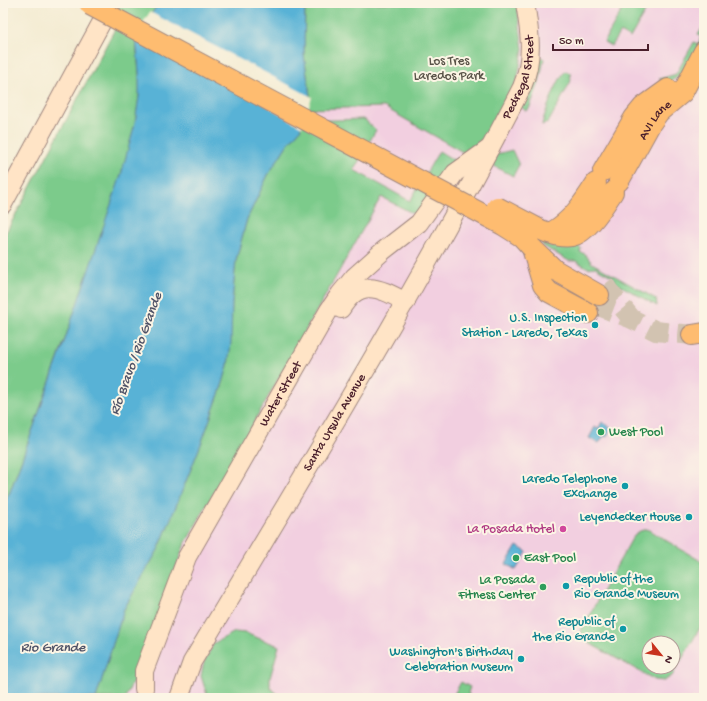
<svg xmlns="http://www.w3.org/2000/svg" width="707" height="701" font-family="'Gochi Hand',sans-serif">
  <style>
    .built { fill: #f2cfe0; fill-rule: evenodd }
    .green { fill: #7bcb8b; stroke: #62755b; fill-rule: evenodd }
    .water { fill: #59b2d6; stroke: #526880 }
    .pier { fill: #f4ecd3 }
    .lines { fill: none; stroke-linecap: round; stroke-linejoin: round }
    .primary-tunnel { stroke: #d2c3b1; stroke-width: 20; stroke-dasharray: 20 10; stroke-linecap: butt }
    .secondary-casing { stroke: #9f867f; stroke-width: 20 }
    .primary-casing { stroke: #9f867f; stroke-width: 22 }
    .secondary { stroke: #ffe4c6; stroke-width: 18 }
    .primary { stroke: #febc70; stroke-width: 20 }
    .primary-bridge-casing { stroke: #9f867f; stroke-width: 22; stroke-linecap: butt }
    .primary-bridge { stroke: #febc70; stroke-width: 20 }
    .culture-dot { fill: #0f9aa8; stroke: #fcf5e5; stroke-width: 1.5 }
    .leisure-dot { fill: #2e9e5b; stroke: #fcf5e5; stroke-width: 1.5 }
    .hotel-dot { fill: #d1479c; stroke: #fcf5e5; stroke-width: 1.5 }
    .labels { text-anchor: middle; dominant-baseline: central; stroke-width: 4; stroke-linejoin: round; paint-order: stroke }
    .park-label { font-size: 13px; fill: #595348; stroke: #fcf5e5 }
    .street-label { font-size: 13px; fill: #4a1f2b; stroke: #fcf5e5 }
    .culture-label { font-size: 13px; fill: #0d838f; stroke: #fcf5e5; text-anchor: end }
    .leisure-label { font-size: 13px; fill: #27864d; stroke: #fcf5e5; text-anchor: start }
    .hotel-label { font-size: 13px; fill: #b23c85; stroke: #fcf5e5; text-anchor: end }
    .water-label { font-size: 14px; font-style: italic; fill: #4f5267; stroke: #fcf5e5 }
  </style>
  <rect width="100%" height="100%" fill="#fcf5e5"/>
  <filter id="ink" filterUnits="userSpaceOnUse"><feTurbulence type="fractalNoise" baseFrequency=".025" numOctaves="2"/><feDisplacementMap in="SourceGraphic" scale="8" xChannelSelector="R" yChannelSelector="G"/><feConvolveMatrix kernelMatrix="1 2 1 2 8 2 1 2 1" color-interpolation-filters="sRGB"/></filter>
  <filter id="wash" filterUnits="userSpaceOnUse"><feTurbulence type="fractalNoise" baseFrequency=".012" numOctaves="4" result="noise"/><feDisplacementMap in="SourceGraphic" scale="16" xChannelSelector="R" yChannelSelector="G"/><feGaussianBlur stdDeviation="0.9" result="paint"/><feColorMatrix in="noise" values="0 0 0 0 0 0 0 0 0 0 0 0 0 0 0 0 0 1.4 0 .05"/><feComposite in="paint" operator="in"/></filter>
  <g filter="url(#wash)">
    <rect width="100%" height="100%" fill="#f4ecd3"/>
    <path class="built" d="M305,3H704V698H96L216,406L300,130ZM649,643H673V667H649Z"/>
    <path class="green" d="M117,3H159L140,30L110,15Z
      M305,3H517L523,49L517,82L482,144L471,152L466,154L384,107L306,109L310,96L304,55Z
      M626,3H650L630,38L620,32L611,46L604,42Z
      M704,25C704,29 705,34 704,38C703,43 698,48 696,52C689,63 677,89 659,79L676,74L694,42L698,44L701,37L698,35Z
      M116,27L136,39C137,58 141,78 139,97C133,150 112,204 95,254C67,334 39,413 10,492L3,505V238Z
      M538,55L544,59L539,83L529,109L526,111L520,106Z
      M566,71L570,73L571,80L570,83L548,123L542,125C543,117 559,75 566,71Z
      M364,119L376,130L354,170L410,201L439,151L455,161L443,172L418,216L381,197L184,546L137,673L125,698H96L124,609L159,548L201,444L223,383L228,365L232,303L236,260L247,219L268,175L287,145L300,130L303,121Z
      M512,150L519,165L513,176L494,166L492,162L497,154Z
      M541,242L551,246H578L581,248L580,252L585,254L592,263L656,299L657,305V306L614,282L615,279L613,277L595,267L588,268L576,261H569L543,246Z
      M647,529L704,563V621L672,676L664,681L655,680L587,642C582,638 580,634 582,628L634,535L640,531ZM649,643H673V667H649Z
      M235,632L245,633L279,646L270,678V688L283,698H208L201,676L204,662L214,643Z
      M461,682L470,687L468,693L471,698H456L453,696Z"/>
    <path class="water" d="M159,3H305L304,55L310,96L300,130L287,145L268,175L247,219L236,260L232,303L231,343L228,365L223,383L201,444L159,548L124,609L96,698H3V505L10,492L60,354L121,175L135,123L139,96V73L136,39L140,30Z
      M602,422L612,428L607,437L604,436L599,443L589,438L595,427L598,429Z
      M517,546L527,552L516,570L506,564Z"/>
    <path class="pier" d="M150,12L312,97L302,127L139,29Z"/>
  </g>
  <g filter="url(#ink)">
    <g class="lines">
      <path class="primary-tunnel" d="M604,285L631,318
        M594,304L632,319L656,331L692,335"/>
      <defs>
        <g id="secondary">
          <path d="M3,204L112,3"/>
          <path d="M341,309C360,277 379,288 406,302"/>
          <path id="s1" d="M144,689V671L187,557L329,310L340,294L354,277L383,251L419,223L455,173L490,148"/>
          <path id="s2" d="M179,698L192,662C305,472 421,284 522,87C534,59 530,32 525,3"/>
        </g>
        <g id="primary">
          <path d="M603,171L634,118L643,107L668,89"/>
          <path id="s3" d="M619,181L651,123L659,112L683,92L704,51"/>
          <path d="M541,230C551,234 562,238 572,236C588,233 604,205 613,192"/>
          <path d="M550,233C571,222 584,202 596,183"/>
          <path d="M532,248L543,285L549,292L588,313"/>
          <path d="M533,249L555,270L599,295"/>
          <path d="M692,335L704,333"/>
        </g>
      </defs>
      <use href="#secondary" class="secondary-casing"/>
      <use href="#primary" class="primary-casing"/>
      <use href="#secondary" class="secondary"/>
      <use href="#primary" class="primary"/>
      <defs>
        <path id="primary-bridge" d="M90,5L503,225L522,237L532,248
          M497,207L541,230"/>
      </defs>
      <use href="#primary-bridge" class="primary-bridge-casing"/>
      <use href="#primary-bridge" class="primary-bridge"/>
    </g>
  </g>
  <g class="culture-dot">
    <circle cx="595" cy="325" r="4"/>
    <circle cx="625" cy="486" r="4"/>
    <circle cx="689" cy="517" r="4"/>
    <circle cx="566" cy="586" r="4"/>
    <circle cx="623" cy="629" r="4"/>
    <circle cx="521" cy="659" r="4"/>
  </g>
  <g class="leisure-dot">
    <circle cx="601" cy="432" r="4"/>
    <circle cx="516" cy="558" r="4"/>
    <circle cx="543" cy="587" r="4"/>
  </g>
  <circle class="hotel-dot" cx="563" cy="529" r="4"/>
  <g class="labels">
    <g class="park-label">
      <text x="449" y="61">Los Tres<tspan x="449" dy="15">Laredos Park</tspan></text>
    </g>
    <g class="street-label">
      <text stroke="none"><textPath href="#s2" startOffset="710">Pedregal Street</textPath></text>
      <text stroke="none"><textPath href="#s3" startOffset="71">AVI Lane</textPath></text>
      <text stroke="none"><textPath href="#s1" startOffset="328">Water Street</textPath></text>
      <text stroke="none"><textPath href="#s2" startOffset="317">Santa Ursula Avenue</textPath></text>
    </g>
    <g class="culture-label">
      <text x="587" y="318">U.S. Inspection<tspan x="587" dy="15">Station - Laredo, Texas</tspan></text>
      <text x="617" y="479">Laredo Telephone<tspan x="617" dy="15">Exchange</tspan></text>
      <text x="681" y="517">Leyendecker House</text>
      <text x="574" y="579" text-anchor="start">Republic of the<tspan x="574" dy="15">Rio Grande Museum</tspan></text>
      <text x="615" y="622">Republic of<tspan x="615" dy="15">the Rio Grande</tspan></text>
      <text x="513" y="652">Washington's Birthday<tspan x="513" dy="15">Celebration Museum</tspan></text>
    </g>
    <g class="leisure-label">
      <text x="609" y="432">West Pool</text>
      <text x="524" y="558">East Pool</text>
      <text x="535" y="580" text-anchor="end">La Posada<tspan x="535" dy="15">Fitness Center</tspan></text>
    </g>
    <g class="hotel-label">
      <text x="555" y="529">La Posada Hotel</text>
    </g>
    <g class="water-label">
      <text transform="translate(137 354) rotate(-70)">Río Bravo / Rio Grande</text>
      <text x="53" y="648">Rio Grande</text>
    </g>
  </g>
  <rect width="707" height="701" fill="none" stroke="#fcf5e5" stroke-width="16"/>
  <g transform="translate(661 655) rotate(120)"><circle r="19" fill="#fcf5e5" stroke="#b59f9b"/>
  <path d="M0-3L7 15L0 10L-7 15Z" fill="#c8321e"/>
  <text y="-6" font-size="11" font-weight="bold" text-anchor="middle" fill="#4a1f2b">N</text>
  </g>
  <path d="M553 44v6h95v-6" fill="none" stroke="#4a1f2b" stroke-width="2"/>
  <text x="559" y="44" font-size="12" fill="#4a1f2b" stroke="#fcf5e5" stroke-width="3" paint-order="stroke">50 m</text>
</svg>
